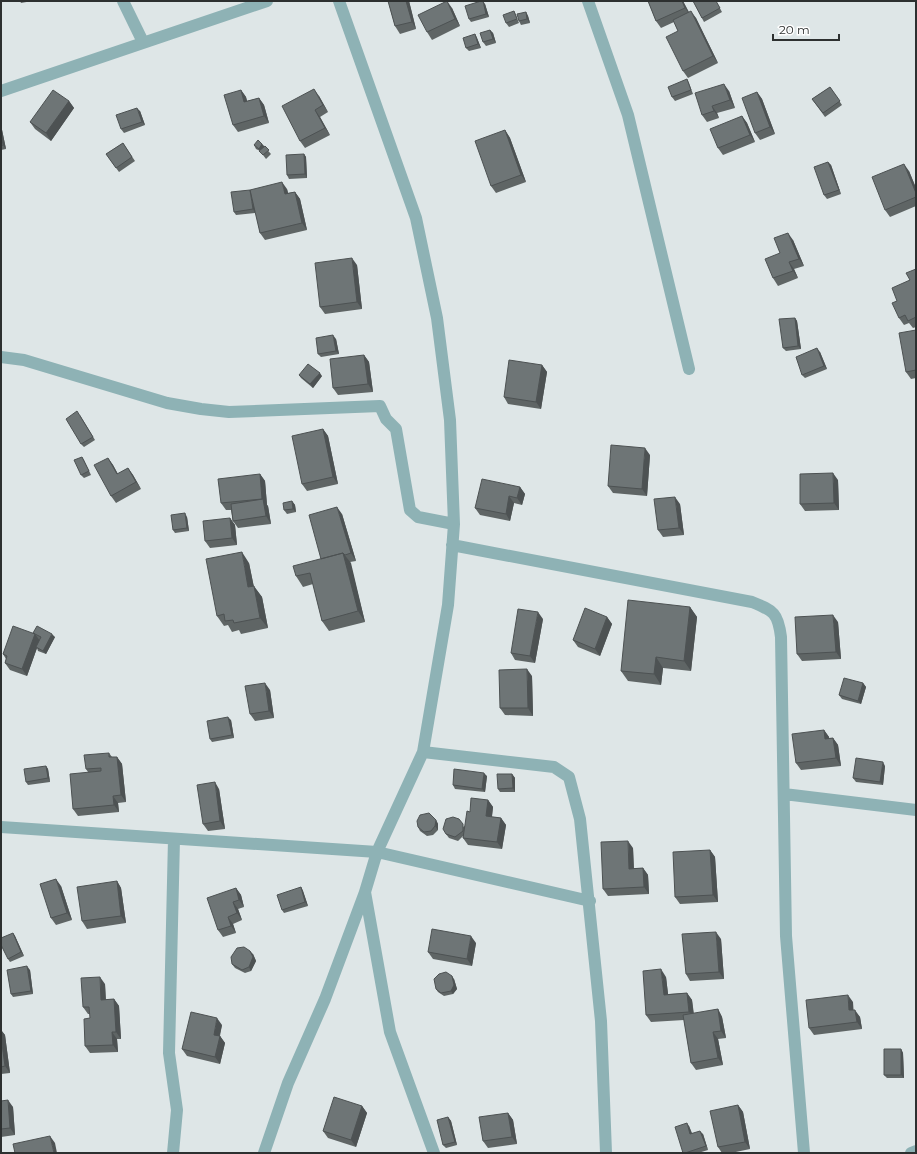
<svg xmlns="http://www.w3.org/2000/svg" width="917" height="1154" font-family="Montserrat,sans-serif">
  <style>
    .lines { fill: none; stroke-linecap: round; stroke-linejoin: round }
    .street { stroke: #8eb2b5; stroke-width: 12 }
    .wall { fill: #5f6565 }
    .shaded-wall { fill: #4d5253 }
    .building { fill: #6e7576; stroke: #4d5253 }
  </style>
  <rect width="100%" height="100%" fill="#dee6e7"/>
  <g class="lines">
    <path class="street" d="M123,1L143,42
      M588,1L628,115L689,369
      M1,91L267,1
      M1,357L24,360L167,403L201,409L229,412L380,406L386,419L396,429L410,510L418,517L454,524
      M452,545L752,602C774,611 778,613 781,637L786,936L804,1153
      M423,752L554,767L569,777L580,819L601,1021L606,1153
      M784,794L916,810
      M1,827L377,852L590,901
      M365,892L390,1032L434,1153
      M173,1153L177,1110L169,1053L174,839
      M264,1153L288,1083L325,999L365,892L377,852L423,752L448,605L454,524L450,420L437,318L416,218L339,1
      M911,1153L916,1151"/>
  </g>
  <path class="wall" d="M20,1H32L21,3Z
    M388,1H409L416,29L400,34L395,26Z
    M648,1H683L689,12L696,18L718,63L688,78L683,71L678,31L674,22L661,28L656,21Z
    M693,1H716L722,12L704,22Z
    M485,4L489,17L471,22L469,19Z
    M452,8L460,26L432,40L427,32Z
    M514,11L516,15L519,23L509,27L506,23Z
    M526,12L528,16L530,23L521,25L519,21Z
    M490,30L493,33L496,43L486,46L483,42Z
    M475,34L477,38L481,48L469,51L466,48Z
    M687,79L689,83L693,94L675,101L672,97Z
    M830,87L842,105L825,117L812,99Z
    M241,90L246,97L247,101L259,98L264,105L269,123L238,132L233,125Z
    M729,91L735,108L717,113L719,118L707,122L702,115Z
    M757,92L762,99L775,134L760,140L755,133Z
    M319,96L328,112L320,117L330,135L305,148L300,141Z
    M69,101L74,108L51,141L35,129L30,122Z
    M140,111L145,125L124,133L121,129Z
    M742,116L747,123L755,142L723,155L718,148Z
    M1,125L6,149L1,150Z
    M505,130L510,138L526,182L496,193L491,186Z
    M123,143L135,161L119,172L106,154Z
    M262,144L271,154L266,159L260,151L256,149L254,145Z
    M304,154L306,157L307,178L289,179L287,175Z
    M828,162L831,165L841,194L827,199L824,195Z
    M909,171L916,188V206L890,217L885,210Z
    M287,189L288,193L295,192L300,199L307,230L265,240L260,233L255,209V213L236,215L234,212Z
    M793,240L804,266L794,269L798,278L778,286L773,278L780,253Z
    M357,265L362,309L325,314L320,307Z
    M916,269V327L913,328L909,323L904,325L899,318L897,301Z
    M795,318L797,321L801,349L786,351L783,348Z
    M916,330V378L911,379L906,372Z
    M336,339L339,354L321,357L318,354Z
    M820,352L827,369L805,378L802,375Z
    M364,355L369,362L373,392L338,395L333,388Z
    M542,365L547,372L541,409L508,404L504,397Z
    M299,375L322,376L313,388L301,378Z
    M80,415L95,440L84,447L81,444Z
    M323,429L328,436L338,484L307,491L302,484Z
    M650,455L647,496L613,493L608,486Z
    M82,457L84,460L91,475L84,478L81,475Z
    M108,458L113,465L118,474L128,468L133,475L141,489L116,503L111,496Z
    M260,474L265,481L267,505L268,506L271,524L238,528L233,521L231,510H226L221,503Z
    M838,480L839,510L805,511L800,504Z
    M520,487L525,494L522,505L514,503L510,521L480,515L475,508Z
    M292,501L295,505L296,512L287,514L284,510Z
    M680,504L684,535L663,537L658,530Z
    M342,514L356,561L350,562L365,622L329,631L322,621L313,584L303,587L296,576L321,559Z
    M187,517L189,531L175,533L173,530Z
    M230,518L235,525L237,545L210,548L205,541Z
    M249,563L254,587L262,597L268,628L241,634L239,630L232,632L228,625L224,626L217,616Z
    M690,607L697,617L691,671L663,668L661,685L628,681L621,671Z
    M607,617L612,624L600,656L578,647L573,640Z
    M543,619L535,663L515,660L511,653Z
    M838,622L841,659L802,661L797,654Z
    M33,633L55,637L46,654L38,651L37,648L27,676L10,670L5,663L6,659L3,654Z
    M532,676L533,716L505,715L500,708Z
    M863,683L866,687L861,704L842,699L839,695Z
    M270,690L274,718L255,721L250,714Z
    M231,720L234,738L212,742L210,739Z
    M824,730L829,737V738H833L838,745L841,766L801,770L796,763Z
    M109,753L112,757H117L122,764L126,802L118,803L119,812L78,816L73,809L88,772L86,769Z
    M46,766L48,769L50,782L28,785L26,782Z
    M885,766L883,785L856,782L853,778Z
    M512,774L515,778V792H500L498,789Z
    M487,776L485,792L455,789L453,785Z
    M219,789L225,829L208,831L203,824Z
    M488,800L493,807L492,817L501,818L506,825L502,849L468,845L463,838V836L458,841L449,838L446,834L465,826L470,812Z
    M436,820L438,824V830L433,835L427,836L420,831L418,827Z
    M633,848L634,868H643L648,875L649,894L608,896L603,889Z
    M710,850L715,857L718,902L680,904L675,897Z
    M117,881L121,888L126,923L87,929L82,921Z
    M61,886L72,920L56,925L51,918Z
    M301,887L303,891L308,906L284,913L282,910Z
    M236,888L241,895L244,907L238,909L242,920L233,924L236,933L223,937L218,930Z
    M13,933L15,936L24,956L10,962L8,959Z
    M721,939L724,979L690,981L686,974Z
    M476,943L472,966L433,959L428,952Z
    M253,954L256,961L251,971L245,973L235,968L232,964Z
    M30,970L33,994L13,997L11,994Z
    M666,977L668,994L687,993L692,1000L694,1014L718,1009L722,1017L726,1038L718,1039L723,1065L696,1070L691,1063L684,1020L651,1022L646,1015Z
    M454,979L457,989L453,994L444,996L438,992L436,989Z
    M105,984L106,1000L114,999L119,1006L121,1039H117L118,1052L90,1053L85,1046L90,1018V1014H88L83,1007Z
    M853,1002V1010L860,1017L862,1029L814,1035L809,1028Z
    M222,1025L220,1036L225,1043L220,1064L187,1056L182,1049Z
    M1,1030L5,1035L10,1073L1,1074Z
    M901,1049L903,1053L904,1078H887L884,1075Z
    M1,1101L13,1107L15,1135L1,1137Z
    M738,1105L743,1112L750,1149L731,1153H722L718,1147Z
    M362,1106L367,1113L356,1147L328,1138L323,1131Z
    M508,1113L513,1120L517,1144L488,1148L483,1141Z
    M448,1117L451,1121L457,1145L446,1148L443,1145Z
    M689,1126L692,1133L703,1134L708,1150L698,1153H683Z"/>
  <path class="shaded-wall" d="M406,1H409L416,29L412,22Z
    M447,1L452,8L460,26L455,19Z
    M483,1L485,4L489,17L486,14Z
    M682,1H683L690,15L685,8Z
    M691,11L696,18L718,63L713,56Z
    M526,12L528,16L530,23L527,19Z
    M490,30L493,33L496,43L493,39Z
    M475,34L477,38L481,48L478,44Z
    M724,84L729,91L735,108L730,100Z
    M314,89L319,96L328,112L323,105Z
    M241,90L246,97L249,109L244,102Z
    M757,92L762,99L775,134L770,127Z
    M259,98L264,105L269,123L264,116Z
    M69,101L74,108L51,141L46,133Z
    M712,106L717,113L719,118L714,111Z
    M137,108L140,111L145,125L142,122Z
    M315,110L320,117L330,135L325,128Z
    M742,116L747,123L755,142L750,135Z
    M1,125L6,149L3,145L1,134Z
    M505,130L510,138L526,182L521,175Z
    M262,144L265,147L261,152L259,149Z
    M304,154L306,157L307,178L305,174Z
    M828,162L831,165L841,194L839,190Z
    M904,164L909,171L916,188V193Z
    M282,182L287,189L290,201L285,194Z
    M250,190L253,193L255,213L253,209Z
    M295,192L300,199L307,230L302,223Z
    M788,233L793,240L804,266L799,259Z
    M352,258L357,265L362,309L357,302Z
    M789,262L794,269L798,278L793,271Z
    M795,318L797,321L801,349L798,346Z
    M333,335L336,339L339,354L336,351Z
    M817,348L820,352L827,369L824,366Z
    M364,355L369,362L373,392L368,384Z
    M542,365L547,372L541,409L536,402Z
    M320,373L322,376L313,388L310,384Z
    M323,429L328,436L338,484L333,477Z
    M645,448L650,455L647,496L642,489Z
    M108,458L113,465L122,482L117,474Z
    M128,468L133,475L141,489L136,482Z
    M833,473L838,480L839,510L834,503Z
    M260,474L265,481L267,505L268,506L271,524L266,516L263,500L262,499Z
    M520,487L525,494L522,505L517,498Z
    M509,496L514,503L510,521L506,514Z
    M675,497L680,504L684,535L679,528Z
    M292,501L295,505L296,512L293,509Z
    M337,507L342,514L356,561L351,553Z
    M185,513L187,517L189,531L187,528Z
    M230,518L235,525L237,545L232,538Z
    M242,552L249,563L256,598L248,587Z
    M343,553L351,563L365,622L358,611Z
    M254,586L262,597L268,628L260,618Z
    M690,607L697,617L691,671L684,661Z
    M538,612L543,619L535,663L530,656Z
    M833,615L838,622L841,659L836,652Z
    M607,617L612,624L600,656L595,649Z
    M35,634L40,641L36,647L37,648L27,676L22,669Z
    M52,634L55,637L46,654L43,651Z
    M656,657L663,668L661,685L654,674Z
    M527,669L532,676L533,716L528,708Z
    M265,683L270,690L274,718L269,711Z
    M863,683L866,687L861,704L858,701Z
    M228,717L231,720L234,738L232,735Z
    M824,730L829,737L830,746L825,739Z
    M833,738L838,745L841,766L836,758Z
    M117,757L122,764L126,802L121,795Z
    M883,762L885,766L883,785L880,782Z
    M46,766L48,769L50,782L48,778Z
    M484,773L487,776L485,792L482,789Z
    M512,774L515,778V792L513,788Z
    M215,782L219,789L225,829L220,821Z
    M113,796L118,803L119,812L114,805Z
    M488,800L493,807L491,823L486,816Z
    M501,818L506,825L502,849L497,842Z
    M436,820L438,824V830L435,826Z
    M628,841L633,848L634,876L629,869Z
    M710,850L715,857L718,902L713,895Z
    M643,868L648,875L649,894L644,887Z
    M56,879L61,886L72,920L67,913Z
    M117,881L121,888L126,923L121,916Z
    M301,887L303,891L308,906L305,902Z
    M236,888L241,895L244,907L239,900Z
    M233,902L238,909L242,920L237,913Z
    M228,917L233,924L236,933L231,926Z
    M716,932L721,939L724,979L719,972Z
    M13,933L15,936L24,956L21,952Z
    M471,936L476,943L472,966L467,959Z
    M250,951L253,954L256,961L251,971L249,967Z
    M27,966L30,970L33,994L31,991Z
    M661,969L666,977L669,1002L664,995Z
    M452,976L454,979L457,989L453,994L451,991Z
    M100,977L105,984L106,1007L101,1000Z
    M687,993L692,1000L694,1019L689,1012Z
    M848,995L853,1002L854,1017L849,1010Z
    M114,999L119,1006L121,1039L116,1032Z
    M718,1009L722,1017L726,1038L721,1031Z
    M855,1010L860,1017L862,1029L857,1022Z
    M217,1018L222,1025L218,1042L214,1035Z
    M1,1030L5,1035L10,1073L5,1066L1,1037Z
    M112,1032L117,1039L118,1052L113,1045Z
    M713,1032L718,1039L723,1065L718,1058Z
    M220,1036L225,1043L220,1064L215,1057Z
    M901,1049L903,1053L904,1078L901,1075Z
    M8,1100L13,1107L15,1135L10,1128Z
    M738,1105L743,1112L750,1149L745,1142Z
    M362,1106L367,1113L356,1147L351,1140Z
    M508,1113L513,1120L517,1144L512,1137Z
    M448,1117L451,1121L457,1145L455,1142Z
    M687,1123L689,1126L693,1137L690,1134Z
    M700,1131L703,1134L708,1150L706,1146Z
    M50,1136L55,1143L57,1153H54Z"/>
  <path class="building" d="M388,1H406L412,22L395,26Z
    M447,1L455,19L427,32L418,15Z
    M481,1H483L486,14L469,19L465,6Z
    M648,1H682L685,8L656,21Z
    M693,1H716L720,8L702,18Z
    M514,11L517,19L506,23L503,15Z
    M691,11L713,56L683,71L666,37L678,31L673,20Z
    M526,12L527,19L519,21L517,14Z
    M490,30L493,39L483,42L480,33Z
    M475,34L478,44L466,48L463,38Z
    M687,79L691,90L672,97L668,87Z
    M724,84L730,100L712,106L714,111L702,115L695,93Z
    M830,87L840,101L823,113L812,99Z
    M314,89L323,105L315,110L325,128L300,141L282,106Z
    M53,90L69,101L46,133L30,122Z
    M241,90L244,102L259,98L264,116L233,125L224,95Z
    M757,92L770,127L755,133L742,98Z
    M137,108L142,122L121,129L116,115Z
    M742,116L750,135L718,148L710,129Z
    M505,130L521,175L491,186L475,141Z
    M1,134L3,145L1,146Z
    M258,140L262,144L259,149L254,145Z
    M123,143L132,157L116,168L106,154Z
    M265,146L269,150L263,155L259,151Z
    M304,154L305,174L287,175L286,155Z
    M828,162L839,190L824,195L814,167Z
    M904,164L916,193V197L885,210L872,177Z
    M282,182L285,194L295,192L302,223L260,233L250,190Z
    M250,190L253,209L234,212L231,192Z
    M788,233L799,259L789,262L793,271L773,278L765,259L780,253L774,238Z
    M352,258L357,302L320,307L315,263Z
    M916,269V317L908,321L905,315L899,318L892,303L897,301L892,288L910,280L906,273Z
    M795,318L798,346L783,348L779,319Z
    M916,330V370L906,372L899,333Z
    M333,335L336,351L318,354L316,338Z
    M817,348L824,366L802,375L796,357Z
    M364,355L368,384L333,388L330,359Z
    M509,360L542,365L536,402L504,397Z
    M308,364L320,373L310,384L299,375Z
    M77,411L93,437L81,444L66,419Z
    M323,429L333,477L302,484L292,436Z
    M611,445L645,448L642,489L608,486Z
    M82,457L89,471L81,475L74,460Z
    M108,458L117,474L128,468L136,482L111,496L94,465Z
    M833,473L834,503L800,504V474Z
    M260,474L262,499L221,503L218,479Z
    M482,479L520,487L517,498L509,496L506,514L475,508Z
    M675,497L679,528L658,530L654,499Z
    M263,499L266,516L233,521L231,504Z
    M292,501L293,509L284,510L283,503Z
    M337,507L351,553L345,555L343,553L321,559L309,515Z
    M185,513L187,528L173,530L171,515Z
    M230,518L232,538L205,541L203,521Z
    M242,552L248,587L254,586L260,618L234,623L233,620L225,621L224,614L217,616L206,559Z
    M343,553L358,611L322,621L310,573L296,576L293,566Z
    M628,600L690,607L684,661L656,657L654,674L621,671Z
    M585,608L607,617L595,649L573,640Z
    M518,609L538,612L530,656L511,653Z
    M833,615L836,652L797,654L795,617Z
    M13,626L35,634L22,669L5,663L7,656L3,654Z
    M37,626L52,634L43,651L36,647L41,637L33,633Z
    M527,669L528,708H500L499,670Z
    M844,678L863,683L858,701L839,695Z
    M265,683L269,711L250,714L245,686Z
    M228,717L232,735L210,739L207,721Z
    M824,730L825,739L833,738L836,758L796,763L792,734Z
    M109,753V757H117L121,795L113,796L114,805L73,809L70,774L101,771V768L86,769L84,755Z
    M856,758L883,762L880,782L853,778Z
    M46,766L48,778L26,782L24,769Z
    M454,769L484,773L482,789L453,785Z
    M497,774H512L513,788L498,789Z
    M215,782L220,821L203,824L197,785Z
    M471,798L488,800L486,816L501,818L497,842L463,838L467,811L470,812Z
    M429,813L436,820L435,826L431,831L424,832L418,827L417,821L420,815Z
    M453,817L459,819L463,824V831L455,837L446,834L443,829L446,819Z
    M628,841L629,869L643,868L644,887L603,889L601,842Z
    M710,850L713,895L675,897L673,852Z
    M56,879L67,913L51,918L40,884Z
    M117,881L121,916L82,921L77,887Z
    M301,887L305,902L282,910L277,895Z
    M236,888L239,900L233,902L237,913L228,917L231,926L218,930L207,898Z
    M432,929L471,936L467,959L428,952Z
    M716,932L719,972L686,974L682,934Z
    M13,933L21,952L8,959L1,945V938Z
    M244,947L250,951L253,957L249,967L242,970L232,964L231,957L237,948Z
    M27,966L31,991L11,994L7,970Z
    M661,969L664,995L687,993L689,1012L646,1015L643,971Z
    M446,972L452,976L454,985L451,991L441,993L436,989L434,979L439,974Z
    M100,977L101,1000L114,999L116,1032H112L113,1045L85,1046L84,1019L90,1018L89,1007H83L81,978Z
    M848,995L849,1010H855L857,1022L809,1028L806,1000Z
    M718,1009L721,1031L713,1032L718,1058L691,1063L683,1015Z
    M191,1012L217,1018L214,1035L220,1036L215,1057L182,1049Z
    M1,1037L5,1066L1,1067Z
    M884,1049H901V1075H884Z
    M334,1097L362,1106L351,1140L323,1131Z
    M8,1100L10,1128L1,1129V1101Z
    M738,1105L745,1142L718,1147L710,1111Z
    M508,1113L512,1137L483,1141L479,1117Z
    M448,1117L455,1142L443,1145L437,1120Z
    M687,1123L690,1134L700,1131L706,1146L685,1153H683L675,1127Z
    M50,1136L54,1153H15L13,1144Z"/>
  <rect width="917" height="1154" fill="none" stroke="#2d3030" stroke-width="4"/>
  <path d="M773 34v6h66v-6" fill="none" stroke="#2d3030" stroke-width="2"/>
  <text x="779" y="34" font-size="12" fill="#2d3030" stroke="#ffffff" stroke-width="3" paint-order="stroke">20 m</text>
</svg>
